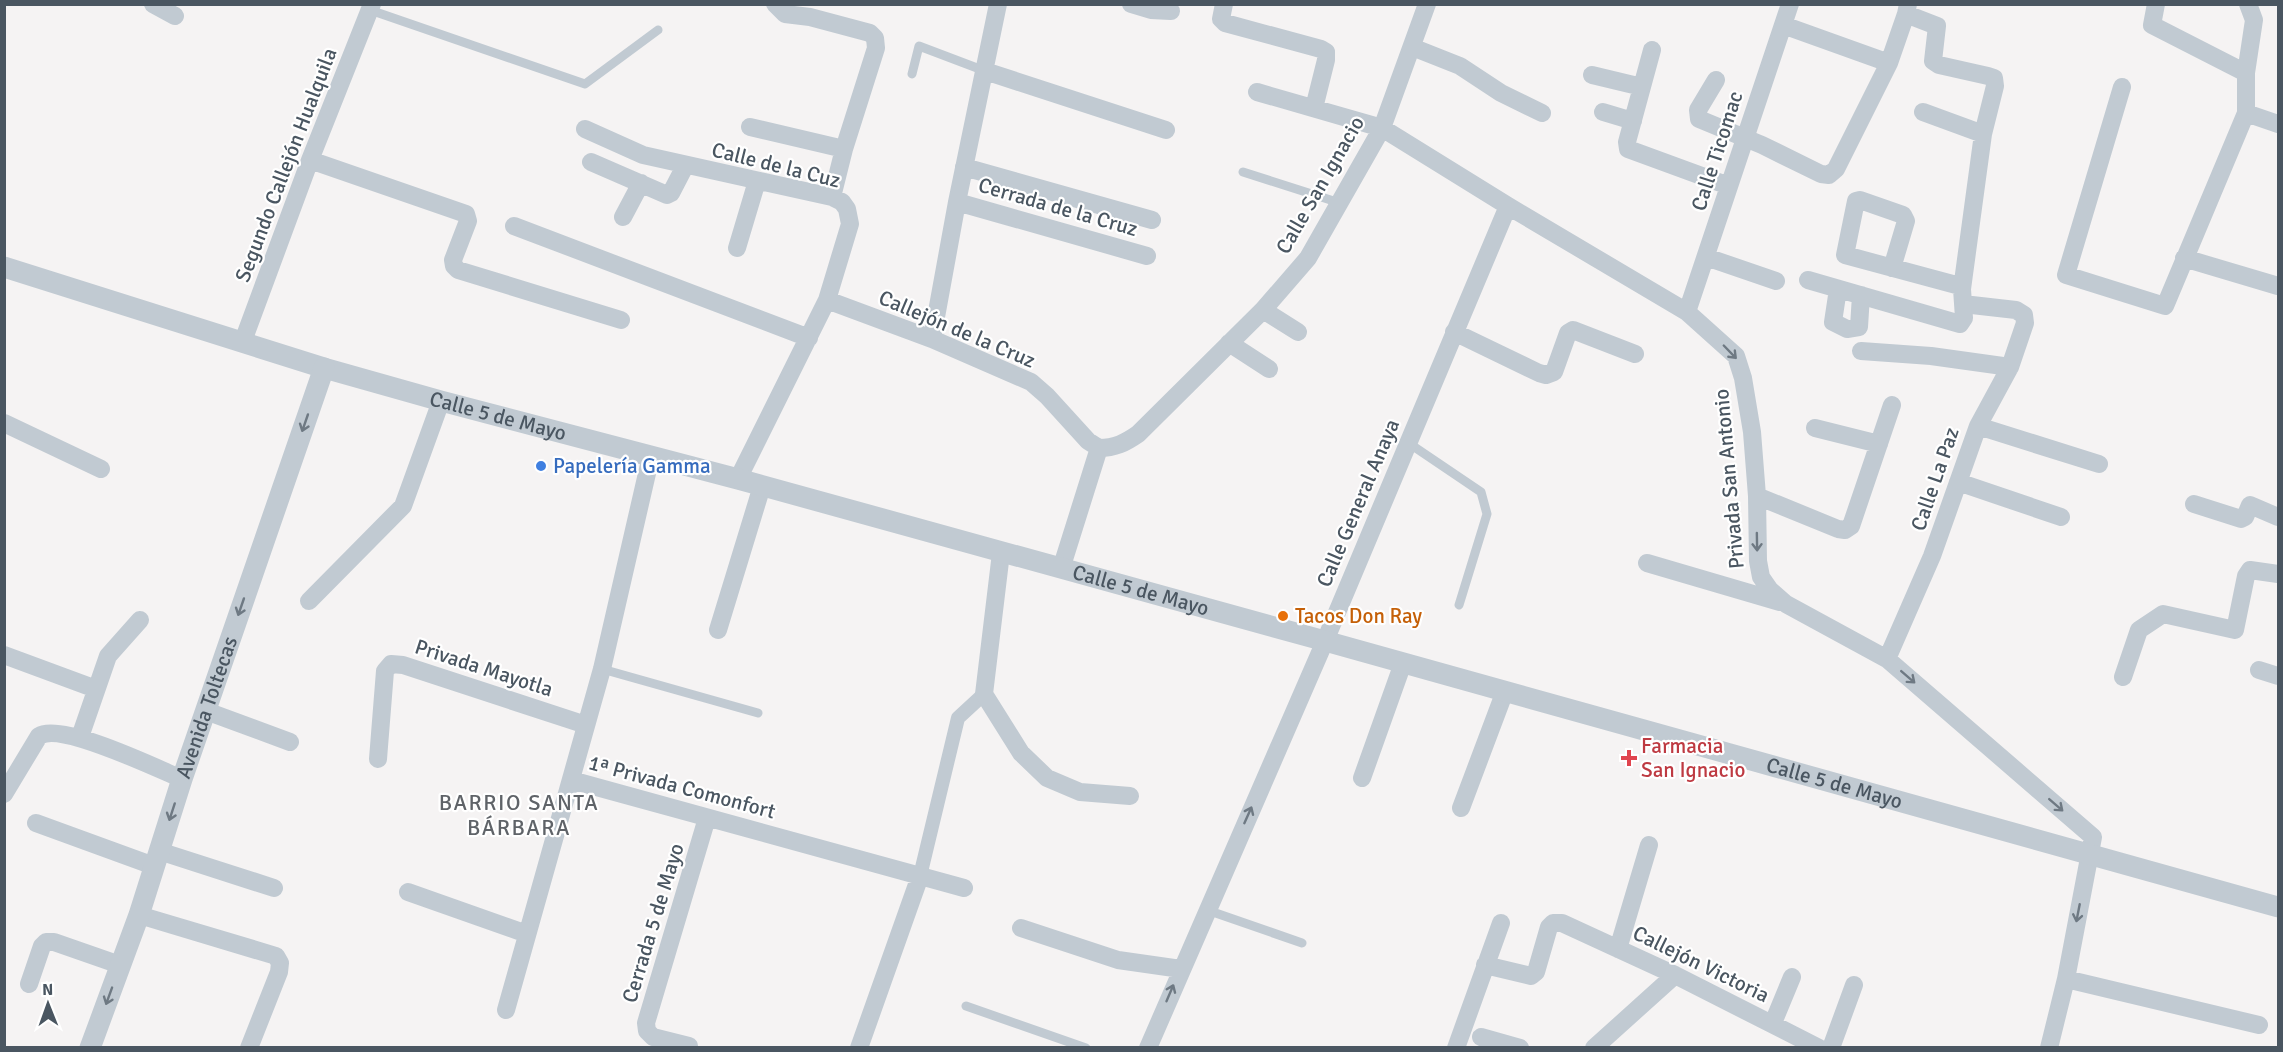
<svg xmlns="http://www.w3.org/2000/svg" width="2283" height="1052" font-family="Signika,sans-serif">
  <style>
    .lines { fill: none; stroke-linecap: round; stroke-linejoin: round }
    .service { stroke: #c1cad2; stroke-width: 9 }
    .pedestrian { stroke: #c1cad2; stroke-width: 14 }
    .minor { stroke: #c1cad2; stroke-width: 18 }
    .tertiary { stroke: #c1cad2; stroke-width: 21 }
    .oneway { stroke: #6e7983 }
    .shop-dot { fill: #3f7fe0; stroke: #fff; stroke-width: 2 }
    .food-dot { fill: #e8710a; stroke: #fff; stroke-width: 2 }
    .health-dot { fill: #e0444e; stroke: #fff; stroke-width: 2 }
    .labels { text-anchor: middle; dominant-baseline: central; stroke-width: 4.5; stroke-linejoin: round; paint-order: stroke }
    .street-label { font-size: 21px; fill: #4a5661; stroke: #fff }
    .shop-label { font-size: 21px; fill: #366cbe; stroke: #fff; text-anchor: start }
    .food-label { font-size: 21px; fill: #c56008; stroke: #fff; text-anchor: start }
    .health-label { font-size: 21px; fill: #be3a42; stroke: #fff; text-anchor: start }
    .neighbourhood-label { font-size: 22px; letter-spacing: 1.5px; fill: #5f6368; stroke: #fff }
  </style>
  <rect width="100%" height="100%" fill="#f5f3f3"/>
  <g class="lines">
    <path class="service" d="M370,10L585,84L658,30
      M912,74L919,46L985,71
      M1243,172L1340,203
      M1407,442L1481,492L1487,514L1459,605
      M602,669L758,713
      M1207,910L1302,943
      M966,1006L1086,1048"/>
    <path class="pedestrian" d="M920,876L958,718L984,694"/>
    <path class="minor" d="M153,4L175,16
      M775,4L785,14L810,17L870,33L875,38L876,48L844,149L832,197
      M1131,4L1151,10L1171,11
      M1224,4L1221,19L1225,23L1321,49L1326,52V60L1314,108
      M2156,4L2152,25L2246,73
      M1906,14L1937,26L1933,61L1939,65L1988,76L1994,78L1995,86L1983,134L1962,289
      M1783,25L1889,63
      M1412,47L1460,66L1501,93L1542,113
      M1652,50L1627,142L1628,149L1729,186
      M985,71L1166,130
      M1592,75L1642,87
      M1716,80L1698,110L1699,119L1762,145L1821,174L1829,175L1836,169L1889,63L1906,14L1908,4
      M2122,87L2066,275L2165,306L2246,113V73L2254,20L2248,4
      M1257,92L1382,128L1508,206L1687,312L1736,356L1743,378L1752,432L1757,496L1758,561L1761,577L1770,590L1786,604L1887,659L2093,837L2066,979L2049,1048
      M1603,112L1633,121
      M1923,112L1983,134
      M2246,113L2278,124
      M750,127L844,149
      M585,129L643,155L832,197L842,202L847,209L850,224L827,300L738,479
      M310,160L466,214L468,221L453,260L454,266L458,270L621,320
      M591,162L667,195L671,193L685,166
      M964,167L1152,220
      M957,202L1147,256
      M623,217L641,183
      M514,226L809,338
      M737,248L757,181
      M1706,257L1776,281
      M2184,258L2278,286
      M1808,280L1960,324L1964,318L1962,289L1960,286L1845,255L1856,201L1860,200L1903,215L1906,221L1892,268
      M1838,289L1833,322L1847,329L1859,327L1861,295
      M827,300L932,339L1031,382L1047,396L1088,441L1099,448L1061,569
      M1263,310L1298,332
      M1687,312L1790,4
      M1454,332L1539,373L1546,375L1554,372L1568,333L1573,330L1635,354
      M932,339L957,202L998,4
      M243,341L310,160L372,4
      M1229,343L1269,369
      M1861,351L1931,356L2010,367
      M4,423L101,469
      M1978,426L2099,464
      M1815,428L1879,444
      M1099,448C1115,448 1125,443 1138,434L1263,310L1308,258L1382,128L1427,4
      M1958,482L2061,517
      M1757,496L1838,529L1845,530L1851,526L1892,405
      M2194,504L2241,519L2245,517L2250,505L2278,517
      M1001,553L984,694L1021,753L1047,778L1080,792L1130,796
      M1647,563L1780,602
      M309,601L403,506L441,401
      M718,630L762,486
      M4,655L96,689
      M1887,659L1932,556L1978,426L2010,367L2025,323L2024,315L2016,310L1963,304
      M2259,670L2278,676
      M2123,677L2139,630L2163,614L2235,630L2246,576L2250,570L2278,574
      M206,711L290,742
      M80,737L108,656L140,620
      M378,759L385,671L391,664L403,665L586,725
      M1362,778L1403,663
      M571,780L964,888
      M4,794L39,736C61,722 156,768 182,779
      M1461,808L1505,691
      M36,823L154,866
      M159,851L274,888
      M408,892L527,934
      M139,915L276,956L280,963L279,972L249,1048
      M1021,928L1118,960L1181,969
      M1618,949L1649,845
      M1485,965L1531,976L1536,972L1549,927L1553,923H1562L1675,975L1819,1048
      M2066,979L2259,1025
      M29,984L42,946L46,942H54L120,965
      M506,1010L602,669L651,456
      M1773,1023L1792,977
      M1481,1037L1520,1048
      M689,1046L653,1037L647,1031L646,1023L707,818
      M859,1048L920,876
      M1148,1048L1325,641L1508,206
      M1456,1048L1501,923
      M1594,1048L1675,975
      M1831,1048L1854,985"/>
    <g class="tertiary">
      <path id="s1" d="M4,267L324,368L441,401L738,479L1325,641L2278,907"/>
      <path id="s2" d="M90,1048L139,915L182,779L324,368"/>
    </g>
  </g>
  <defs><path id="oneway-shaft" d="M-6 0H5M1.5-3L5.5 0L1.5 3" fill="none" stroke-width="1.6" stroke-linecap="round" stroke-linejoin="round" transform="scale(1.5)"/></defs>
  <g class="oneway">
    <use href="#oneway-shaft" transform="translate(1730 352) rotate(46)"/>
    <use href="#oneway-shaft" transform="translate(305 423) rotate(109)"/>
    <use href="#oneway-shaft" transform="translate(1757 542) rotate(89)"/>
    <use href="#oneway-shaft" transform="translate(241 607) rotate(109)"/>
    <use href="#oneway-shaft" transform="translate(1908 677) rotate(41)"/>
    <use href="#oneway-shaft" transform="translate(2056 805) rotate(41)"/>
    <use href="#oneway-shaft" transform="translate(172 812) rotate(108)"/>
    <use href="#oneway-shaft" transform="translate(1248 815) rotate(-66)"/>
    <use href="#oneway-shaft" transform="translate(2078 913) rotate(101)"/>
    <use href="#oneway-shaft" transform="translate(1170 993) rotate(-67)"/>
    <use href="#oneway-shaft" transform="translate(109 996) rotate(110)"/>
  </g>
  <circle class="shop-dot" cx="541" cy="466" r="6"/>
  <circle class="food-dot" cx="1283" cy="616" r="6"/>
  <path class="health-dot" d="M1626 749h6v6h6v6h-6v6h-6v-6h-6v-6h6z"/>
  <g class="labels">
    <g class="street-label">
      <text transform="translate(1717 151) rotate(-72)">Calle Ticomac</text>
      <text transform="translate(286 165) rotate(-69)">Segundo Callejón Hualquila</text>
      <text transform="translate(776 165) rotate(14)">Calle de la Cuz</text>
      <text transform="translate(1320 185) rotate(-60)">Calle San Ignacio</text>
      <text transform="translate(1058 207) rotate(16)">Cerrada de la Cruz</text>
      <text transform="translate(957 329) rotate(23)">Callejón de la Cruz</text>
      <text stroke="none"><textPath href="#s1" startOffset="516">Calle 5 de Mayo</textPath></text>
      <text transform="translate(1729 479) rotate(-95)">Privada San Antonio</text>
      <text transform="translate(1935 479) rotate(-71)">Calle La Paz</text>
      <text transform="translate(1358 503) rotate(-67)">Calle General Anaya</text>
      <text stroke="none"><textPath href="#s1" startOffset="1182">Calle 5 de Mayo</textPath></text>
      <text transform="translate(484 668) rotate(18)">Privada Mayotla</text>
      <text stroke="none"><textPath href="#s2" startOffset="360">Avenida Toltecas</textPath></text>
      <text stroke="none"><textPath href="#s1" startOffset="1902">Calle 5 de Mayo</textPath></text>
      <text transform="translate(682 787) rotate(15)">1ª Privada Comonfort</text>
      <text transform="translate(653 923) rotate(-73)">Cerrada 5 de Mayo</text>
      <text transform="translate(1701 964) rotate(26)">Callejón Victoria</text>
    </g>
    <g class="shop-label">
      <text x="553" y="466">Papelería Gamma</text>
    </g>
    <g class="food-label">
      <text x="1295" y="616">Tacos Don Ray</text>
    </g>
    <g class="health-label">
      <text x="1641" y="746">Farmacia<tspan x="1641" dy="24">San Ignacio</tspan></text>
    </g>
    <g class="neighbourhood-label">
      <text x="519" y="802">BARRIO SANTA<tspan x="519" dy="25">BÁRBARA</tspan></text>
    </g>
  </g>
  <rect width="2283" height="1052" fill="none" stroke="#4a5661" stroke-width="12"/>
  <g transform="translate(48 1004) rotate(359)" stroke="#ffffff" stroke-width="4.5" paint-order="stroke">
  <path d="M0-4.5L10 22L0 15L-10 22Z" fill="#4a5661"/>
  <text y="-9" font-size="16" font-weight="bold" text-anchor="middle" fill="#4a5661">N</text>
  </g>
</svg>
